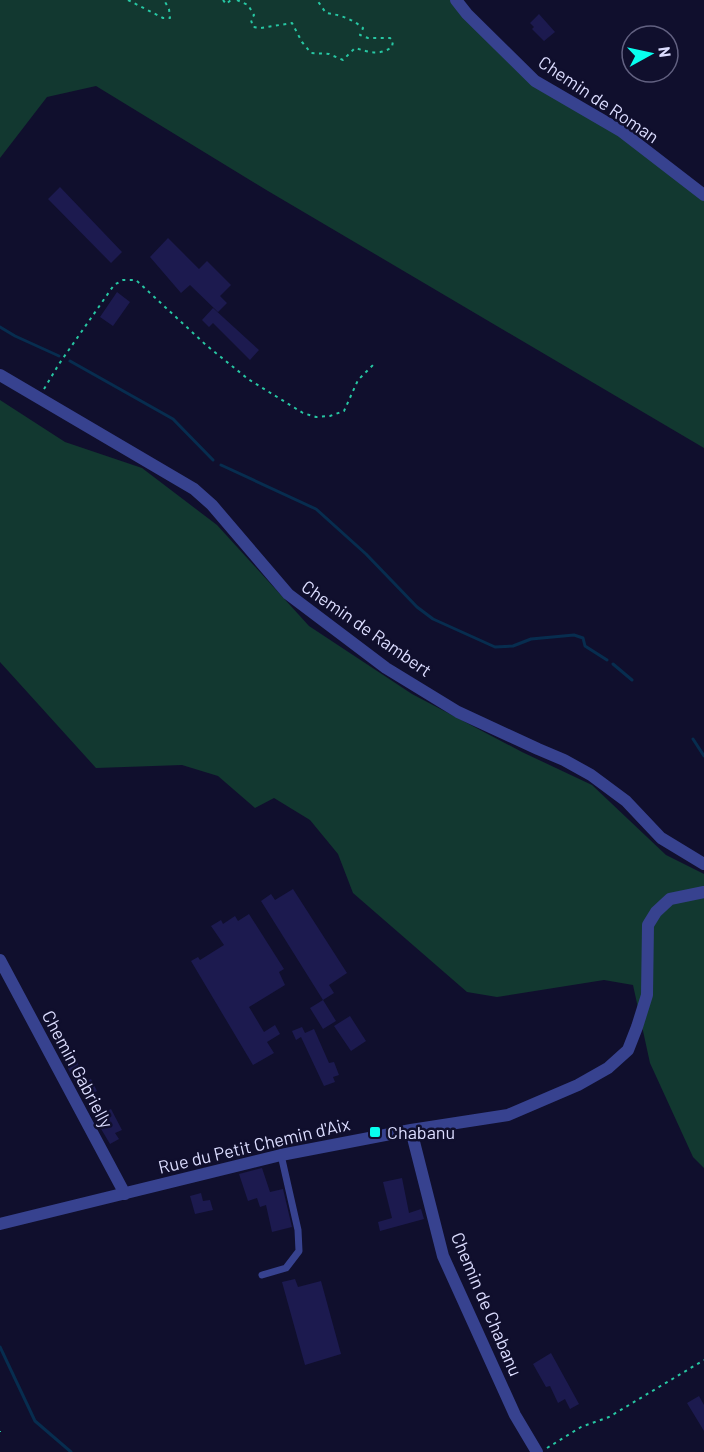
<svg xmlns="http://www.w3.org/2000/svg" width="704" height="1452" font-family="Barlow,sans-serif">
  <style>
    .green { fill: #123830 }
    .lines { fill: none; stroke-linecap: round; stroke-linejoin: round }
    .stream { stroke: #072d4f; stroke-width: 3 }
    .building { fill: #1c1a4f }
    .path { stroke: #27c7a3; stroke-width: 2; stroke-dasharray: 3 4.5; stroke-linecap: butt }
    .lane { stroke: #37428f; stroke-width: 7 }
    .street { stroke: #37428f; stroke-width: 12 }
    .poi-dot { fill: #08ffef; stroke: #100f2d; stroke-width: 2 }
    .labels { text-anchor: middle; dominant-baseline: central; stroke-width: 5; stroke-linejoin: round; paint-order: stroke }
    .street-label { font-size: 18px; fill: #dcddff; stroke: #100f2d }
    .poi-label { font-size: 18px; fill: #dcddff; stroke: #100f2d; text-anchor: start }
  </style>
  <rect width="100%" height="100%" fill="#100f2d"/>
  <path class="green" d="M0,0H456L519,66L621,131L704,195V448L268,191L96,86L47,97L0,158Z
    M0,400L65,442L142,468L217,525L309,626L412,694L522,752L592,785L666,855L704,874V1168L693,1157L650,1063L633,985L604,980L497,997L467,992L353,893L338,854L310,820L274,798L255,808L218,776L182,765L96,768L0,662Z"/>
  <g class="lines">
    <path class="stream" d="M0,327L15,336L59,356
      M70,361L173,419L213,460
      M221,465L316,509L366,554L417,607L433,619L495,647L513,646L531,639L574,635L583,638L585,646L607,660
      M613,664L632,680
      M693,739L704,756
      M0,1347L35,1421L71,1452"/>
  </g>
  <path class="building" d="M539,14L555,32L544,41L532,29L534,27L530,23Z
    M60,187L122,252L111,263L48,199Z
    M168,238L199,269L207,261L231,285L220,296L227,303L218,312L190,285L181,293L150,257Z
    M117,292L130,302L113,326L100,317Z
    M213,308L259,350L250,360L213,323L209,327L202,320Z
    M293,889L347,973L329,985L334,993L323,1000L336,1021L323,1029L310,1008L323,1000L261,901L271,894L275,900Z
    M249,914L284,969L279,972L285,985L249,1007L264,1032L275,1025L280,1034L267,1042L274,1053L253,1065L191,961L198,957L200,960L224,945L211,926L221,920L223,924L235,916L238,921Z
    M350,1016L366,1041L351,1051L334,1026Z
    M302,1027L305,1033L314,1029L329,1063L334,1062L339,1075L333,1077L335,1082L324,1086L301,1037L296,1040L292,1031Z
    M73,1054L87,1081L91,1079L97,1091L86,1097L84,1094L82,1095L63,1059Z
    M111,1109L122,1130L115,1133L119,1139L110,1144L94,1117Z
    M262,1168L270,1192L283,1189L292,1227L272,1232L266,1205L260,1207L257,1198L248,1201L239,1174Z
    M402,1178L409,1213L421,1209L424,1219L380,1231L378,1222L392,1218L383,1182Z
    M201,1193L203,1201L210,1200L213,1210L195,1214L190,1196Z
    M295,1279L298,1287L321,1281L341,1354L305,1365L282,1282Z
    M551,1353L579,1404L570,1409L565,1399L558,1403L550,1386L546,1387L533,1364Z
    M699,1396L704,1405V1431L687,1403Z"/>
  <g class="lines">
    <path class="path" d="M128,0L163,18H170L169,9L164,0
      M223,0L226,4L231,0
      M237,0L248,5L254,15L251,20L253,27L261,28L292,23L302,42L311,53L329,54L343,60L355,48C369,52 379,56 392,47L393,41L390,38H368L360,35L363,28C352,19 341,15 326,13L317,0
      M44,389L59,364L114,285L123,280H136L206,345L248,379L303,413L316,417L330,416L344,411L358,380L373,365
      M0,1431V1432
      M547,1448L581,1427L609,1417L704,1360"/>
    <path class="lane" d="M262,1275L286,1268L299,1251L298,1230L281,1155"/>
    <path class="street" d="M456,0L467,14L535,81L621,131L704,195
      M0,375L194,489L212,505L288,594L386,668L458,712L538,749L564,760L591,775L626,801L661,838L704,864
      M0,960L125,1194
      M411,1130L443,1256L515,1415L537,1452
      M0,1224L281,1155L411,1130L508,1115L578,1085L608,1068L628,1050L637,1027L647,995L648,925L656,912L670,899L704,892"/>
  </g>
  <rect class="poi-dot" x="369" y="1126" width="12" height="12" rx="3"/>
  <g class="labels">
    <g class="street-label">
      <text transform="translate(599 99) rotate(34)">Chemin de Roman</text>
      <text transform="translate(367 628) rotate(35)">Chemin de Rambert</text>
      <text transform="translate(78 1069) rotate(62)">Chemin Gabrielly</text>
      <text transform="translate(254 1145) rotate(-13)">Rue du Petit Chemin d'Aix</text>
      <text transform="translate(487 1304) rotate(67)">Chemin de Chabanu</text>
    </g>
    <g class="poi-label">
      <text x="387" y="1132">Chabanu</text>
    </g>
  </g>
  <g transform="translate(650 54) rotate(82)"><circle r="28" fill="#100f2d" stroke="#626181" stroke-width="1.5"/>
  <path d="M0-4.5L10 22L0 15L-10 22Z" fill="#08ffef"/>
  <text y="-9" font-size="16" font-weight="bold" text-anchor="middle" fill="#dcddff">N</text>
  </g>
</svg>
